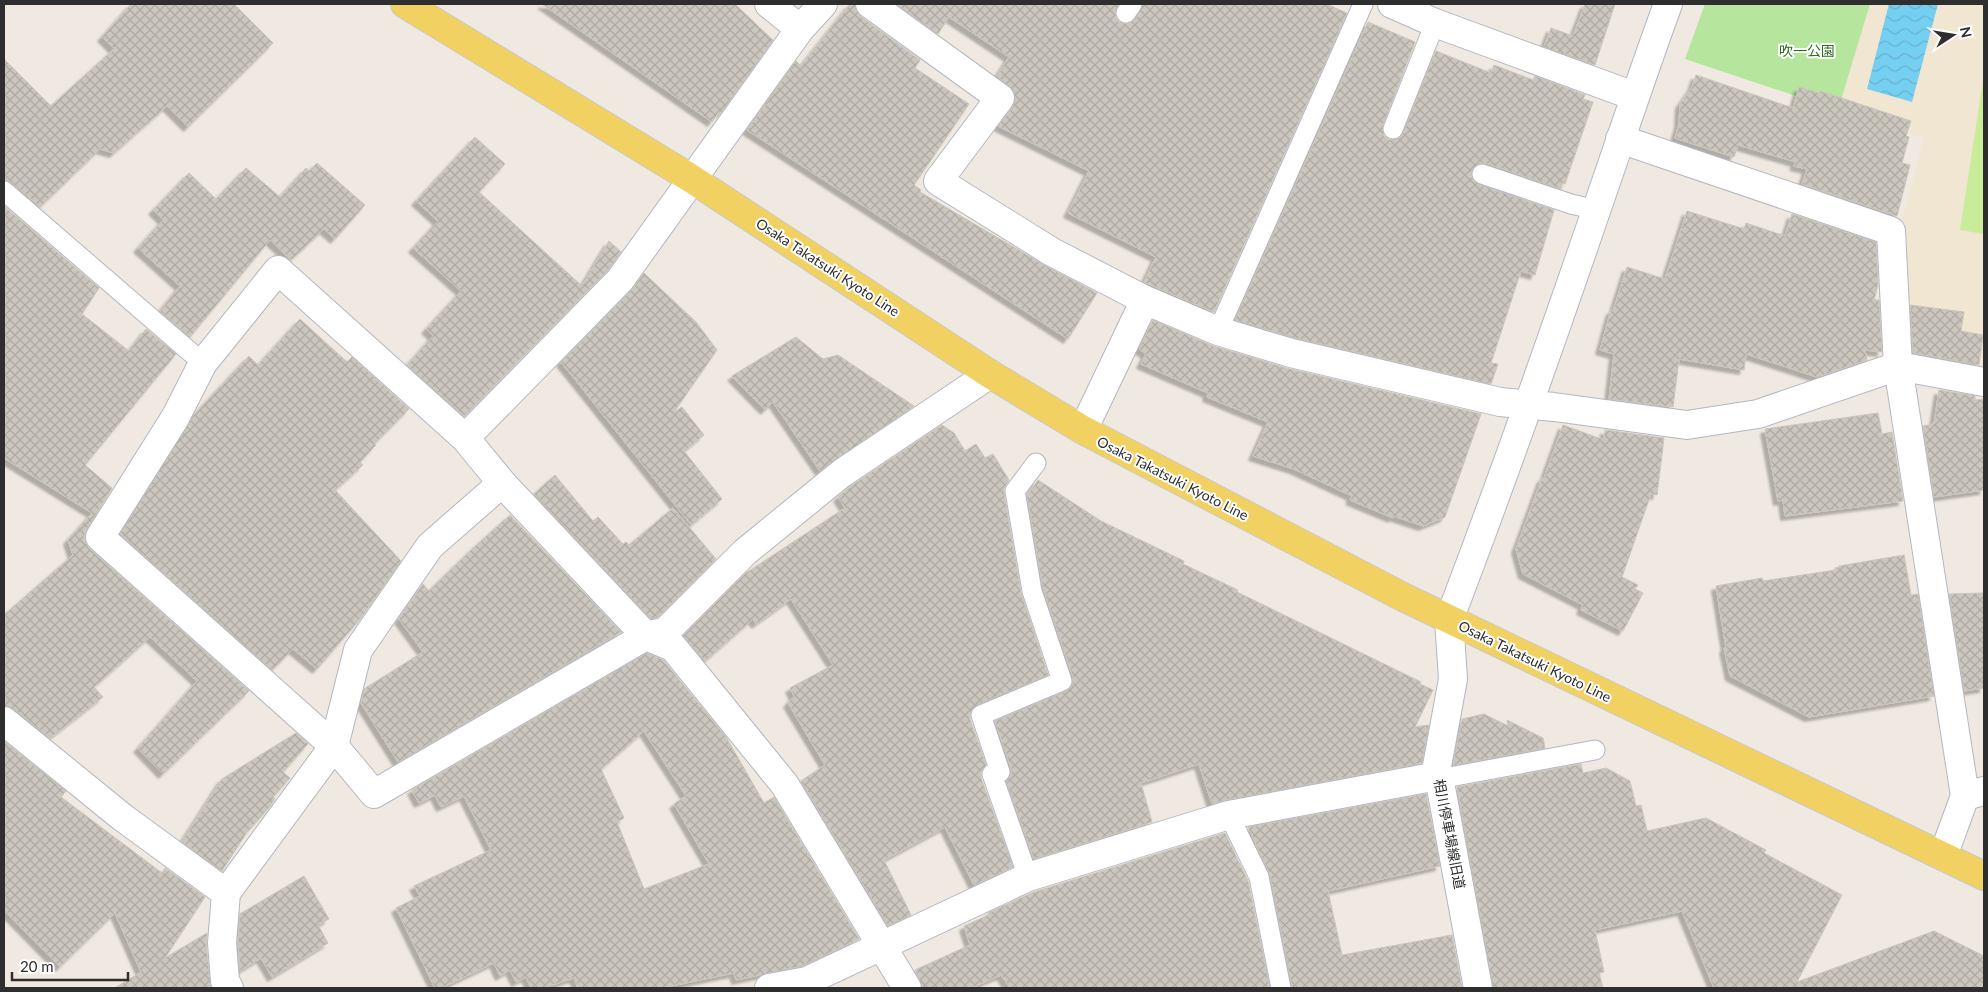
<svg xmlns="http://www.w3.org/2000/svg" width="1988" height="992" font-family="Lato,'Noto Sans JP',sans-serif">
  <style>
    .education { fill: #f0e6d1 }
    .park { fill: #b6e59e }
    .pitch { fill: #c9ec9a }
    .water { fill: url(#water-waves) }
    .building { fill: url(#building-cross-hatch); stroke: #cbc5ba; fill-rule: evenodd; filter: url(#shadow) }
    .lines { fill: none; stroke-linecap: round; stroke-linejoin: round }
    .service-casing { stroke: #b4b7c1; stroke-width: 21 }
    .minor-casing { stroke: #b4b7c1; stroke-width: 30 }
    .tertiary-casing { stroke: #b4b7c1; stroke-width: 30 }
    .primary-casing { stroke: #c9c9c9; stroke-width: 30 }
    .service { stroke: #fff; stroke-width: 19 }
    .minor { stroke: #fff; stroke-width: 28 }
    .tertiary { stroke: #fff; stroke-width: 28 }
    .primary { stroke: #f2d163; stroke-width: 28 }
    .labels { text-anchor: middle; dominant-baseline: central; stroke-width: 4; stroke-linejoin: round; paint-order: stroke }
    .park-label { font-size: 14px; fill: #2c6e1b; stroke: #fff }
    .street-label { font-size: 14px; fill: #2e2e2e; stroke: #fff }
  </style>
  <defs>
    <pattern id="water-waves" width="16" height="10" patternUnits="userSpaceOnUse" patternTransform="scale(1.25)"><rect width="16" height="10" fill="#75cff0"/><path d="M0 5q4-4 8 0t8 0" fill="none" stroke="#66b2ce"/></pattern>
    <pattern id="building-cross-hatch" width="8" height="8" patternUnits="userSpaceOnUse" patternTransform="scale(1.25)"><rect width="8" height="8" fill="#cbc7bf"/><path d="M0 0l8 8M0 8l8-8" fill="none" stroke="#afaba4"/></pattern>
    <filter id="shadow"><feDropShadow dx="-4.5" dy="4.5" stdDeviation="1" flood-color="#0004"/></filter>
  </defs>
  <rect width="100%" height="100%" fill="#efe9e1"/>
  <path class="education" d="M1870,4H1984V372L1915,359L1901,291V225L1924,138L1838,110Z"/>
  <path class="park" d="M1705,4H1870L1838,110L1685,59Z"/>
  <path class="pitch" d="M1984,74V234L1960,230Z"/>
  <path class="water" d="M1889,4H1938L1912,102L1867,89Z"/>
  <path class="building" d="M131,4H234L273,43L188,127L167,106L114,153L100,149L40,207L11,182L4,180V59L51,106L114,49L102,37Z
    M542,4H735L773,40L721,113L719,112L712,122Z
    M850,4H855L856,11L861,17L920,60L915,68L969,104L914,185L921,190L920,192L1044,265L1097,293L1068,339L747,130L796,61L801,66Z
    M896,4H1119L1115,12L1116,18L1119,22L1126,24L1135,19L1143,4H1326L1347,13L1214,312L1144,282L1156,257L1068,213L1089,171L998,126L1013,107L1015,100L1014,91L997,76L1009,57L949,17L938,34Z
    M1585,4H1615L1595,65L1544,47L1551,28L1573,36Z
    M1368,22L1415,42L1383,125L1384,136L1389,140L1400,138L1403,133L1436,51L1491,73L1494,65L1533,80L1535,76L1585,95L1583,99L1593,102L1565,184L1562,183L1561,189L1486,163H1479L1472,170L1471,177L1478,184L1554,210L1535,275L1521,271L1491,363L1498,364L1491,384L1295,338L1235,320Z
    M1696,75L1793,108L1799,87L1819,93L1820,91L1911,121L1906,136L1909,137L1902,163L1910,165L1897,216L1802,184L1807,169L1794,166L1796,162L1738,145L1734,157L1675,138L1679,124L1680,104L1692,87Z
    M475,137L505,164L479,192L582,286L609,241L621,252L608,270L464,416L407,365L433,336L426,329L461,291L413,248L438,221L416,201Z
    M317,163L365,205L335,239L324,229L291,260L270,240L190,337L160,311L180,286L138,248L163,220L153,210L189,173L216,199L246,168L280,197L306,168L309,171Z
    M4,206L99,288L82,314L129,351L146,329L176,354L85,465L112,488L87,529L84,536L85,542L89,548L249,691L163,774L138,748L197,681L150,637L94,687L103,697L50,738L14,709L4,706V615L73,555L68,540L92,513L4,458Z
    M1687,211L1744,229L1746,223L1785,236L1792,214L1876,242L1878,285L1874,300H1879L1882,352L1865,350L1867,360L1817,377L1746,354L1744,370L1679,359L1673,407L1609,399L1614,354L1600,350L1611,310L1613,311L1627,267L1665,279Z
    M644,273L696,322L717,350L674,412L682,407L704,435L684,451L722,499L691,525L561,362L631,291Z
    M1910,305L1964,312L1961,331L1983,335L1979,365L1913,353Z
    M300,319L347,362L352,357L409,409L374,444L376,445L360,462L363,465L335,490L401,561L361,618L317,669L293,649L272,670L120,534L193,416L249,356L258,365Z
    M1153,320L1213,346L1286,368L1481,414L1445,517L1423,526L1393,516V518L1350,500L1352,496L1294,469L1253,456L1268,422L1207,397L1208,393L1141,364L1146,354L1139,349Z
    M796,337L823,359L838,355L914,406L820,471L773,402L765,410L732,376Z
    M1939,390L1975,396V400L1984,399V490L1934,497L1923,426L1934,424Z
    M1878,413L1882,434L1892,432L1903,501L1785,516L1783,500L1778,501L1765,429Z
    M942,425L954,433L965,451L976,444L985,458L993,454L1009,480L1004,488V493L1021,593L1048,675L977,705L970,713V719L986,765L981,771V778L1013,867L974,885L945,827L884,860L911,915L888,926L801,781L825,765L788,703L794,696L790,688L833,665L791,599L756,624L753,619L705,661L683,636L746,573L845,508L838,497L851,486Z
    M1563,425L1604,440L1605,430L1664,438L1657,495L1651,494L1622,577L1638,585L1635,589L1643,593L1623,631L1581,610L1583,605L1523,574L1516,549L1542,478H1544Z
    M555,475L593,521L598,517L623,544L626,542L629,545L673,508L716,559L658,617L651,619L534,494Z
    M1038,480L1101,521L1184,561L1183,564L1238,590L1237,592L1421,682L1420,684L1433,690L1415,727L1429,725L1422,763L1226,800L1212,804L1199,764L1141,783L1152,822L1034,859L1006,781L1011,775V768L995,721L1066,691L1073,683V677L1043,588L1027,496Z
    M510,515L621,632L398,762L361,703L364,689L423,652L399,619L423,584L429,591L471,550Z
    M1904,555L1911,595L1918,594L1934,696L1809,717L1730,676L1724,648H1726L1716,586L1762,578L1763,581L1836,570L1835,568L1839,567V566Z
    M1984,593V688L1964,691L1949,594Z
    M647,653L663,660L726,737L764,803L774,797L859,939L802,966L736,980L734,973L661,988H578L574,978L543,988H531L526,977L516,982L510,970L500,976L494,963L441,988H435L396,908L420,896L414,886L491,850L464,796L441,807L435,795L419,803L412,790ZM644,731L686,796L674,804L709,864L644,889L617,822L624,818L601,769Z
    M1484,714L1508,726L1507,720L1543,738L1545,748L1453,765L1462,719Z
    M296,733L308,744L283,772L290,778L273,797L275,799L268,809L247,832L222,871L182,842L222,779Z
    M4,741L66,791L61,797L162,873L165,868L205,897L165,958L207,933L206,944L211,988H115L141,972L115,913L60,967L4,910Z
    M1581,764L1583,773L1606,768L1630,781L1636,806L1641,805L1647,831L1706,818L1766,850L1764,853L1842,895L1797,982L1934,931L1984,956V988H1714L1682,911L1595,930L1604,972L1599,973L1603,988H1493L1457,787Z
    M1426,794L1440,866L1328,891L1342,955L1452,935L1462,988H1292L1270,875L1248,827Z
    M1225,833L1248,881L1270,988H1010L1001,975L971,988H923L915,970L970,945L964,926L989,915L988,913L1034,892Z
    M304,876L329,919L318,925L328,943L272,977L261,958L240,971L238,943L240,914Z"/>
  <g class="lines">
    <defs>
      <path id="service" d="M1126,13L1132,4
        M1393,129L1435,23
        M1482,174L1571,204L1597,210
        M4,191L203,363
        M1218,331L1363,4
        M1439,779L1595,750
        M1229,815L1259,877L1281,988
        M1028,877L992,774L1000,772L981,715L1062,681L1032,591L1015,491L1036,463"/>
      <path id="minor" d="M769,4L800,29
        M823,4L800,29L620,280L465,438L278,270L203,363L175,418L100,537L334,746L374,794L646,636L666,631L745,552L842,473L990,374
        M870,4L1000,98L938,181L1052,252L1145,300L1218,331L1291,353L1500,402L1554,407L1687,425L1758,414L1898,366L1984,382
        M1392,4L1435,23L1634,96
        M1620,139L1891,231L1898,366L1965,796
        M1083,430L1145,300
        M465,438L502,483L646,636L673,647L785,785L907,988
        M1449,620L1453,679L1437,766L1478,988
        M4,721L122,817L226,893
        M1943,856L1965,796L1984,791
        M229,988L225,981L222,943L226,893L334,746L358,650L430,546L502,483
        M769,988L807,981L1028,877L1229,815L1427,778L1439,779"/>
      <path id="tertiary" d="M1449,620C1501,484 1549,348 1596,211C1620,142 1643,72 1668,4"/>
      <path id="primary" d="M405,4L692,179L990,374L1083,430L1403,597L1984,876"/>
    </defs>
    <use href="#service" class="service-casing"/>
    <use href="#minor" class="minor-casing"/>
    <use href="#tertiary" class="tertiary-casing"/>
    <use href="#primary" class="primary-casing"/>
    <use href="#service" class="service"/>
    <use href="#minor" class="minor"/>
    <use href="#tertiary" class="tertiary"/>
    <use href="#primary" class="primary"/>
  </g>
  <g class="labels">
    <g class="park-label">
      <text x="1807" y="50">吹一公園</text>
    </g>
    <g class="street-label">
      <text transform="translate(828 267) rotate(33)">Osaka Takatsuki Kyoto Line</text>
      <text transform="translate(1173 478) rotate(27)">Osaka Takatsuki Kyoto Line</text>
      <text transform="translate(1535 661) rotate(26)">Osaka Takatsuki Kyoto Line</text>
      <text transform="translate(1450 834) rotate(79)">相川停車場線旧道</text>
    </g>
  </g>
  <rect width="1988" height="992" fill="none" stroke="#2e2e2e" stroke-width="10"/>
  <g transform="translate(1953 35) rotate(78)" stroke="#ffffff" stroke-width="4" paint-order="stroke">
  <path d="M0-4L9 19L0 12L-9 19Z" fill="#2e2e2e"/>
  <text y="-8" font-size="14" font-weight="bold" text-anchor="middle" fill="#2e2e2e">N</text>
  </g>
  <path d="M12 972v8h116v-8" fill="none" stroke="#2e2e2e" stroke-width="2.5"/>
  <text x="20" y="972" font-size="15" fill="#2e2e2e" stroke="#ffffff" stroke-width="4" paint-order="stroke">20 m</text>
</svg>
